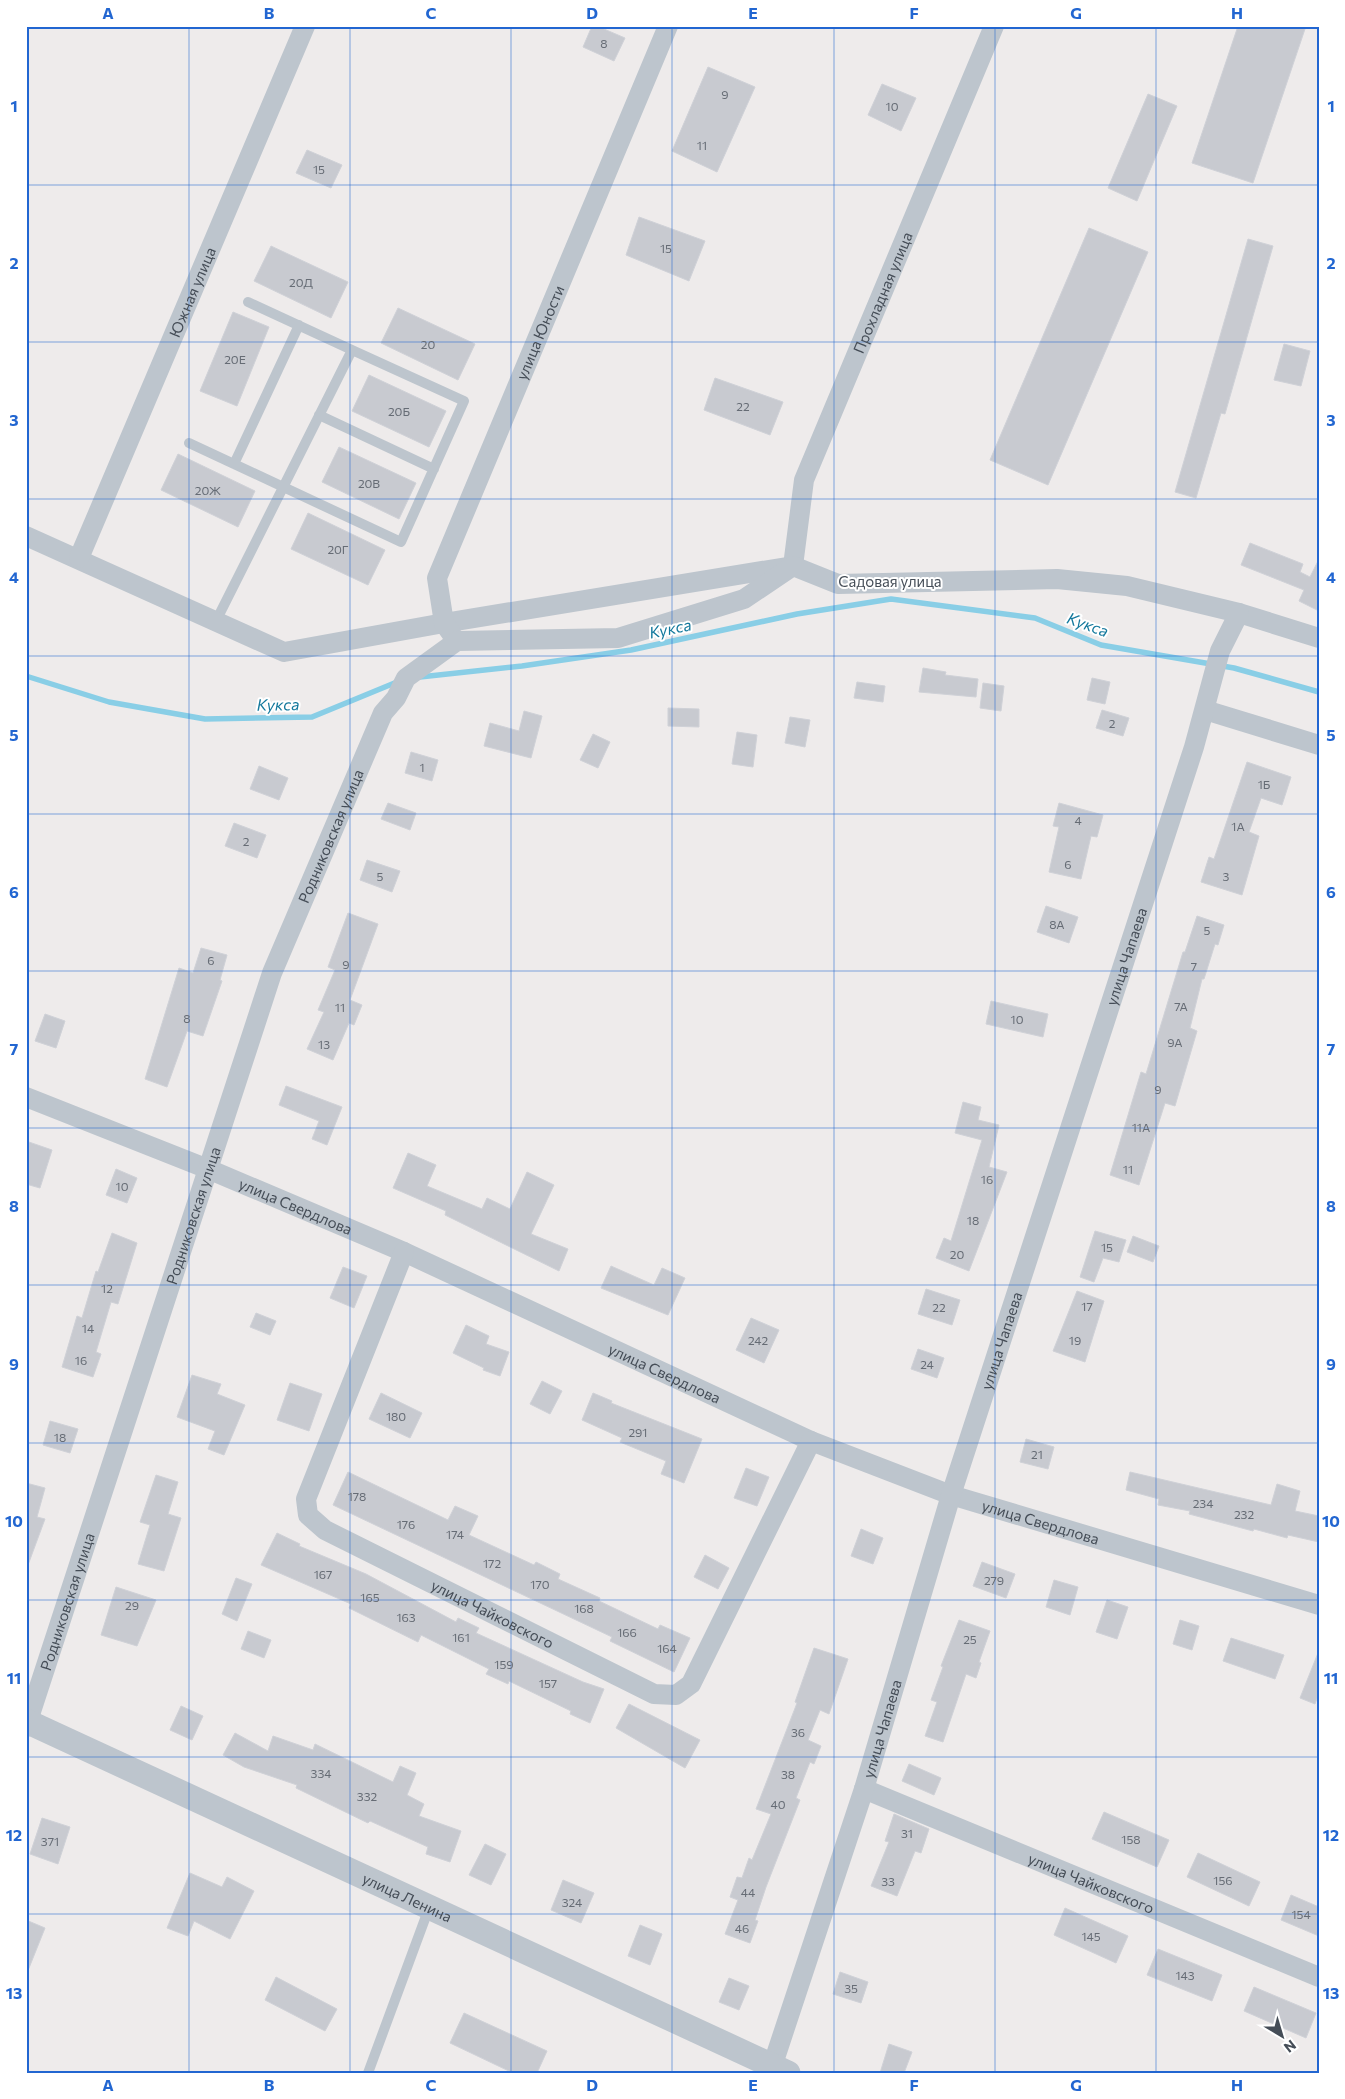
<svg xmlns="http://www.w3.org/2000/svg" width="1345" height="2099" font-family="Commissioner,sans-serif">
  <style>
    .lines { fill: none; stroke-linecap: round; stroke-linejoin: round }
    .stream { stroke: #89cee6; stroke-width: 5.5 }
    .building { fill: #c8cad0; stroke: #cfd1d7 }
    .service { stroke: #bdc5cd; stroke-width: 10 }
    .minor { stroke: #bdc5cd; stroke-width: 20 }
    .tertiary { stroke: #bdc5cd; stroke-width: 25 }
    .grid { fill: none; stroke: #2266d1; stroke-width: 1; stroke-opacity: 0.55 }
    .labels { text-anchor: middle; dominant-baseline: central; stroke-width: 4; stroke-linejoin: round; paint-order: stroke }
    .number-label { font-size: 12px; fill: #666c75 }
    .street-label { font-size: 15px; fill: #454d57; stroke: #fff }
    .water-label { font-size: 16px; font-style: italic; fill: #13789c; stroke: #fff }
    .neatline { fill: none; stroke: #2266d1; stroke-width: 2 }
    .grid-label { font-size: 16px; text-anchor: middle; font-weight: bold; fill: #2266d1 }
  </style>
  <rect width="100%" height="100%" fill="#eeebeb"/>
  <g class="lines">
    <path class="stream" d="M26,676L109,702L205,719L312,717L397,682
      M420,677L522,666L631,650L797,614L891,599L1035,618L1101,645L1234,668L1319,692"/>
  </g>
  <path class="building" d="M592,26H597L625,38L614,61L583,47Z
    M1238,26H1306L1253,183L1192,163Z
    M708,67L755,87L717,172L672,151Z
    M882,84L916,98L901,131L868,115Z
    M1148,94L1177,106L1137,201L1108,188Z
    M307,150L342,165L331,188L296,173Z
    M639,217L705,241L689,281L626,255Z
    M1089,228L1148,252L1048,485L990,460Z
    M1248,239L1273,246L1225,414L1221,413L1196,498L1175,492Z
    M271,246L348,282L331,318L254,281Z
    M398,308L475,344L458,380L381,343Z
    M233,312L269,327L237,406L200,391Z
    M1284,344L1310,351L1301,386L1274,380Z
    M369,375L446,411L429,447L352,411Z
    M715,378L783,402L770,435L704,410Z
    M339,447L416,483L399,519L322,482Z
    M178,454L255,491L238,527L161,490Z
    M308,513L385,550L368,585L291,549Z
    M1250,543L1303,564L1300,572L1310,577L1319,559V611L1299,601L1304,590L1241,565Z
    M923,668L946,672L945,675L978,679L976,697L919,692Z
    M1092,678L1110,682L1105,704L1087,700Z
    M857,682L885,686L883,702L854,698Z
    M983,683L1004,686L1001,711L980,708Z
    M668,708L699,709V727L668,726Z
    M1102,710L1129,718L1123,736L1096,728Z
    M524,711L542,716L531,758L484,746L490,723L519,731Z
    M790,717L810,720L805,747L785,743Z
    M737,732L757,735L753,767L732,764Z
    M593,734L610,742L598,768L580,760Z
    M411,752L438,760L432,781L405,773Z
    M1247,762L1291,777L1282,805L1261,798L1249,832L1259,836L1242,895L1201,882L1209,857L1214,859Z
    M259,766L288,778L279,800L250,789Z
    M388,803L416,813L410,830L381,819Z
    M1059,803L1103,815L1097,837L1091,836L1081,879L1049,872L1059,827L1053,826Z
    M234,823L266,835L257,858L225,846Z
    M367,860L400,871L392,892L360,880Z
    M1046,906L1078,917L1069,943L1037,932Z
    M348,913L378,924L350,1000L362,1005L354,1025L349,1023L333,1060L307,1049L324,1012L318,1010L335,970L328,967Z
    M1197,916L1224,925L1218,945L1215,944L1204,979H1202L1190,1028L1197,1031L1175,1106L1165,1103L1139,1185L1110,1175L1141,1072L1146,1074L1183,952H1185Z
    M201,948L227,955L220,980L222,981L203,1036L187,1031L167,1087L145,1079L179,968L193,973Z
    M991,1001L1048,1014L1043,1037L986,1024Z
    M45,1014L65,1021L56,1048L35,1041Z
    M286,1086L342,1107L327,1145L312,1139L319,1121L279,1105Z
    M963,1102L981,1107L978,1120L999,1125L989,1167L1007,1172L969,1271L936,1258L944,1238L951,1241L982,1140L955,1133Z
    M26,1141L52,1150L40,1188L26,1184Z
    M408,1153L436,1165L427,1186L482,1209L487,1198L510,1209L527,1172L554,1185L531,1234L568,1249L559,1271L445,1215L446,1211L393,1188Z
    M116,1169L137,1178L127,1203L106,1195Z
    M1095,1231L1126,1240L1119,1262L1103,1258L1094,1282L1080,1277Z
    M112,1233L137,1243L118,1304L111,1302L96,1352L101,1354L93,1377L62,1367L77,1316L82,1318L96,1271L98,1272Z
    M1133,1236L1159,1246L1153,1262L1127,1252Z
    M611,1266L654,1285L662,1268L685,1278L668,1315L601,1288Z
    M343,1267L367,1276L354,1308L330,1298Z
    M926,1289L960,1300L952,1325L918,1314Z
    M1077,1291L1104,1301L1085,1362L1053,1351Z
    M256,1313L276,1321L270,1335L250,1327Z
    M751,1318L779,1330L764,1363L736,1350Z
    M466,1325L489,1336L486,1344L509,1352L500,1376L483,1370L484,1368L453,1353Z
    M918,1349L944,1358L937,1378L911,1369Z
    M192,1375L221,1384L217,1394L245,1405L224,1455L208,1449L215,1431L177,1417Z
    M542,1381L562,1391L550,1414L530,1404Z
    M290,1383L322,1394L309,1431L277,1420Z
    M381,1393L422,1413L410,1438L369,1419Z
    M593,1393L612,1401L611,1403L702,1439L684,1483L661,1474L666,1461L620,1442L622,1438L582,1420Z
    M50,1421L78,1429L70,1453L43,1445Z
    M1026,1439L1054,1447L1048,1469L1020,1462Z
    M746,1468L769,1477L757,1506L734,1498Z
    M348,1472L448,1520L455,1506L478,1516L469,1535L534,1565L536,1562L560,1574L558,1579L600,1598L599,1601L658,1629L660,1625L690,1638L674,1672L610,1641L612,1637L333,1505Z
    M1130,1472L1271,1505L1277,1484L1300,1491L1295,1511L1319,1516V1542L1288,1535L1287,1538L1254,1529L1253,1531L1189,1514L1190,1511L1158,1505L1159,1499L1126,1490Z
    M156,1475L178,1482L168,1514L181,1518L164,1571L138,1564L150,1525L140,1522Z
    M26,1483L45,1488L37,1517L45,1519L28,1565Z
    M861,1529L883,1538L873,1564L851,1556Z
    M277,1533L300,1544L299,1546L366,1574L456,1622L458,1618L479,1628L476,1633L583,1682L604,1689L590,1723L570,1714L571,1711L509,1681L508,1684L486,1674L489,1669L421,1635L418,1642L349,1608L351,1604L261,1565Z
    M705,1555L729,1568L718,1589L694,1577Z
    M982,1562L1015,1574L1006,1598L973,1586Z
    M236,1578L252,1584L237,1621L222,1614Z
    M1054,1580L1078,1587L1070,1615L1046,1607Z
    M116,1587L156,1600L137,1646L101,1635Z
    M1107,1600L1128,1607L1117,1639L1096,1632Z
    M959,1620L990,1631L979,1662L981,1663L976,1678L966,1674L943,1742L925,1736L937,1702L931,1700L943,1667L941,1666Z
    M1180,1620L1199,1626L1192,1650L1173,1644Z
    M248,1631L271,1640L264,1658L241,1649Z
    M1231,1638L1284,1655L1275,1679L1223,1661Z
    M814,1648L848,1659L829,1714L820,1710L808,1740L821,1746L814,1764L810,1762L796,1798L800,1800L766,1887L755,1920L758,1921L750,1943L725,1934L738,1900L730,1897L737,1877L742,1878L749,1858L752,1860L771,1814L756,1809L797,1703L795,1702Z
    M1318,1653L1319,1693L1315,1704L1300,1698Z
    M629,1704L700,1740L685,1768L616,1728Z
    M181,1706L203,1716L192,1740L170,1730Z
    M235,1733L268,1751L273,1736L313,1750L315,1744L393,1782L400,1766L416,1773L407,1795L424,1804L419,1816L461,1831L450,1862L426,1854L428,1847L370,1821L368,1823L296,1788L297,1785L244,1767L223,1755Z
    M909,1764L941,1778L934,1795L902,1781Z
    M1104,1812L1169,1840L1157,1867L1092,1839Z
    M894,1814L929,1829L921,1853L915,1851L897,1896L871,1886L889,1842L885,1841Z
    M42,1818L70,1827L58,1864L30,1854Z
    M485,1844L506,1854L491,1885L469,1875Z
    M1198,1853L1260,1882L1249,1906L1187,1877Z
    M190,1873L222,1887L227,1877L254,1891L230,1939L194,1921L188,1936L167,1928Z
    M563,1880L594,1893L581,1923L551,1910Z
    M1291,1895L1319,1907V1936L1281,1920Z
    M1065,1908L1128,1936L1116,1963L1054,1935Z
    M26,1920L45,1928L27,1973L26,1972Z
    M640,1925L662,1934L650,1965L628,1956Z
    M1158,1949L1222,1975L1212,2001L1147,1975Z
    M840,1972L868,1982L861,2003L833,1994Z
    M276,1977L337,2009L325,2031L265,2000Z
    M729,1978L749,1986L739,2010L719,2002Z
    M1254,1987L1316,2013L1306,2038L1244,2011Z
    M464,2013L547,2051L537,2073H513L450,2043Z
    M889,2044L912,2052L904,2073H880Z"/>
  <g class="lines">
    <path class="service" d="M248,302L352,350
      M319,415L434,469
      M189,443L401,542L464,401L352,350L216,621
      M234,464L299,325
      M368,2073L429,1908"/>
    <g class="minor">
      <path id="s1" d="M26,536L284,652L444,623L793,566L804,480L994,26"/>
      <path id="s2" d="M79,558L305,26"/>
      <path id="s3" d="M451,633L444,623L437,578L668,26"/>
      <path d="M1205,710L1319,745"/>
      <path id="s4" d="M26,1097L208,1169L404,1252L811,1441L951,1495L1319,1605"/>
      <path id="s5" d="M404,1252L306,1499L308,1515L325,1530L654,1694L676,1695L691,1684L811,1441"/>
      <path id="s6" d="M26,1727L272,973L383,713L396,698L406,678L457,641L618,638L744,599L793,566L838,584L1057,579L1127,586L1239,613L1319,638"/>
      <path id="s7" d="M864,1789L1319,1977"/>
      <path id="s8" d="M770,2073L864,1789L951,1495L1194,747L1220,651L1239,613"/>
    </g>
    <path class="tertiary" id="s9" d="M26,1721L788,2073"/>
  </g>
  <path class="grid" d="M189,26V2073M350,26V2073M511,26V2073M672,26V2073M834,26V2073M995,26V2073M1156,26V2073M26,185H1319M26,342H1319M26,499H1319M26,656H1319M26,814H1319M26,971H1319M26,1128H1319M26,1285H1319M26,1443H1319M26,1600H1319M26,1757H1319M26,1914H1319"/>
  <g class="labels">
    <g class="number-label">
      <text x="604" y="43">8</text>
      <text x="725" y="94">9</text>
      <text x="892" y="106">10</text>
      <text x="702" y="145">11</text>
      <text x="319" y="169">15</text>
      <text x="666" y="248">15</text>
      <text x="301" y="282">20Д</text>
      <text x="428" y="344">20</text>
      <text x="235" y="359">20Е</text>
      <text x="743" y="406">22</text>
      <text x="399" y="411">20Б</text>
      <text x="369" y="483">20В</text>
      <text x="208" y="490">20Ж</text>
      <text x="338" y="549">20Г</text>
      <text x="1112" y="723">2</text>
      <text x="422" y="767">1</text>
      <text x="1264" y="784">1Б</text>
      <text x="1078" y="820">4</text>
      <text x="1238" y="826">1А</text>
      <text x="246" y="841">2</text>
      <text x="1068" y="864">6</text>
      <text x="380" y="876">5</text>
      <text x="1226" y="876">3</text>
      <text x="1057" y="924">8А</text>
      <text x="1207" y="930">5</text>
      <text x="211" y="960">6</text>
      <text x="346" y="964">9</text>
      <text x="1194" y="966">7</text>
      <text x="1181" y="1006">7А</text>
      <text x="340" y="1007">11</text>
      <text x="187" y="1018">8</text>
      <text x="1017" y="1019">10</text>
      <text x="1175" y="1042">9А</text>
      <text x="324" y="1044">13</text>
      <text x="1158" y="1089">9</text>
      <text x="1141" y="1127">11А</text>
      <text x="1128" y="1169">11</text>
      <text x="987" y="1179">16</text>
      <text x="122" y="1186">10</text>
      <text x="973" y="1220">18</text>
      <text x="1107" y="1247">15</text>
      <text x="957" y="1254">20</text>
      <text x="107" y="1288">12</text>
      <text x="1087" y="1306">17</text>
      <text x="939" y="1307">22</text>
      <text x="88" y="1328">14</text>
      <text x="758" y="1340">242</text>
      <text x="1075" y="1340">19</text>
      <text x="81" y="1360">16</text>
      <text x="927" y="1364">24</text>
      <text x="396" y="1416">180</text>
      <text x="638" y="1432">291</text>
      <text x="60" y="1437">18</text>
      <text x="1037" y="1454">21</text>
      <text x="357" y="1496">178</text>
      <text x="1203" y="1503">234</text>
      <text x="1244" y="1514">232</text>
      <text x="406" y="1524">176</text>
      <text x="455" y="1534">174</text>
      <text x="492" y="1563">172</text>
      <text x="323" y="1574">167</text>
      <text x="994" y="1580">279</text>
      <text x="540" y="1584">170</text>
      <text x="370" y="1597">165</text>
      <text x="132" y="1605">29</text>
      <text x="584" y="1608">168</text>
      <text x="406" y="1617">163</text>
      <text x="627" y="1632">166</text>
      <text x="461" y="1637">161</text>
      <text x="970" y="1639">25</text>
      <text x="667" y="1648">164</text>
      <text x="504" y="1664">159</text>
      <text x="548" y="1683">157</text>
      <text x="798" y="1732">36</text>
      <text x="321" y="1773">334</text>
      <text x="788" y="1774">38</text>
      <text x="367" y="1796">332</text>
      <text x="778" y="1804">40</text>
      <text x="907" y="1833">31</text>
      <text x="1131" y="1839">158</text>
      <text x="50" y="1841">371</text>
      <text x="1223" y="1880">156</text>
      <text x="888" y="1881">33</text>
      <text x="748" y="1892">44</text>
      <text x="572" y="1902">324</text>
      <text x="1301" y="1914">154</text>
      <text x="742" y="1928">46</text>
      <text x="1091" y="1936">145</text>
      <text x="1185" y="1975">143</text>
      <text x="851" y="1988">35</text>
    </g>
    <g class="street-label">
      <text stroke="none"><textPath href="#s2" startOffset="289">Южная улица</textPath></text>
      <text stroke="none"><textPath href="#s1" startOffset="1089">Прохладная улица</textPath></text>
      <text stroke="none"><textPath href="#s3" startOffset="324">улица Юности</textPath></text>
      <text x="890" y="581">Садовая улица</text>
      <text stroke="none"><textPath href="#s6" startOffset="942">Родниковская улица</textPath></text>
      <text stroke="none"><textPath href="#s8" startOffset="1172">улица Чапаева</textPath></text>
      <text stroke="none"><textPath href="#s4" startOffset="291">улица Свердлова</textPath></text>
      <text stroke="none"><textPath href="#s6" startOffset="538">Родниковская улица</textPath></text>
      <text stroke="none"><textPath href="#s8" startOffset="768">улица Чапаева</textPath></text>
      <text stroke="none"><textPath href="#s4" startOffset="696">улица Свердлова</textPath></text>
      <text stroke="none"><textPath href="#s4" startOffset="1101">улица Свердлова</textPath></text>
      <text stroke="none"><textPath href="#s6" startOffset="132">Родниковская улица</textPath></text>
      <text stroke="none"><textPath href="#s5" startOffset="492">улица Чайковского</textPath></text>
      <text stroke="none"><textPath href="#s8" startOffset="362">улица Чапаева</textPath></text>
      <text stroke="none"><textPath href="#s7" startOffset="246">улица Чайковского</textPath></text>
      <text stroke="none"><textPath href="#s9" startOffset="420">улица Ленина</textPath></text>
    </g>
    <g class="water-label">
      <text transform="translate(1088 624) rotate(20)">Кукса</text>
      <text transform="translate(670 628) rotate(-12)">Кукса</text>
      <text transform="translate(278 704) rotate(-1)">Кукса</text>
    </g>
  </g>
  <rect width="1345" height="2099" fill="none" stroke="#ffffff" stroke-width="55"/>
  <g transform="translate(1282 2036) rotate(142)" stroke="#ffffff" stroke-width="4" paint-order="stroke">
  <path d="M0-4L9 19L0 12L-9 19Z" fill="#454d57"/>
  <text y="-8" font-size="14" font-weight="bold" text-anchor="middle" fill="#454d57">N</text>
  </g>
  <rect x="28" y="28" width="1290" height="2044" class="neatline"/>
  <g class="grid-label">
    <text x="108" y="19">A</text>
    <text x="269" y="19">B</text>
    <text x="431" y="19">C</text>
    <text x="592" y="19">D</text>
    <text x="753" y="19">E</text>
    <text x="914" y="19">F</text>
    <text x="1076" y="19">G</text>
    <text x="1237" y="19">H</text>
    <text x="14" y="112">1</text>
    <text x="1331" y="112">1</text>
    <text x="14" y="269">2</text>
    <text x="1331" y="269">2</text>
    <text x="14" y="426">3</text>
    <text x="1331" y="426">3</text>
    <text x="14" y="583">4</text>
    <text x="1331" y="583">4</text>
    <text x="14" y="741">5</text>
    <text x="1331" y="741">5</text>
    <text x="14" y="898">6</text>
    <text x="1331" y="898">6</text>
    <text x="14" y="1055">7</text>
    <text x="1331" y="1055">7</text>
    <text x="14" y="1212">8</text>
    <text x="1331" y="1212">8</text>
    <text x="14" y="1370">9</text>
    <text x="1331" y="1370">9</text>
    <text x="14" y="1527">10</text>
    <text x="1331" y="1527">10</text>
    <text x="14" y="1684">11</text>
    <text x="1331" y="1684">11</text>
    <text x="14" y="1841">12</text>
    <text x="1331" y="1841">12</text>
    <text x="14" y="1999">13</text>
    <text x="1331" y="1999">13</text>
    <text x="108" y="2091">A</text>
    <text x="269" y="2091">B</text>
    <text x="431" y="2091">C</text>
    <text x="592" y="2091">D</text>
    <text x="753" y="2091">E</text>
    <text x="914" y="2091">F</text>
    <text x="1076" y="2091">G</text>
    <text x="1237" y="2091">H</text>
  </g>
</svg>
